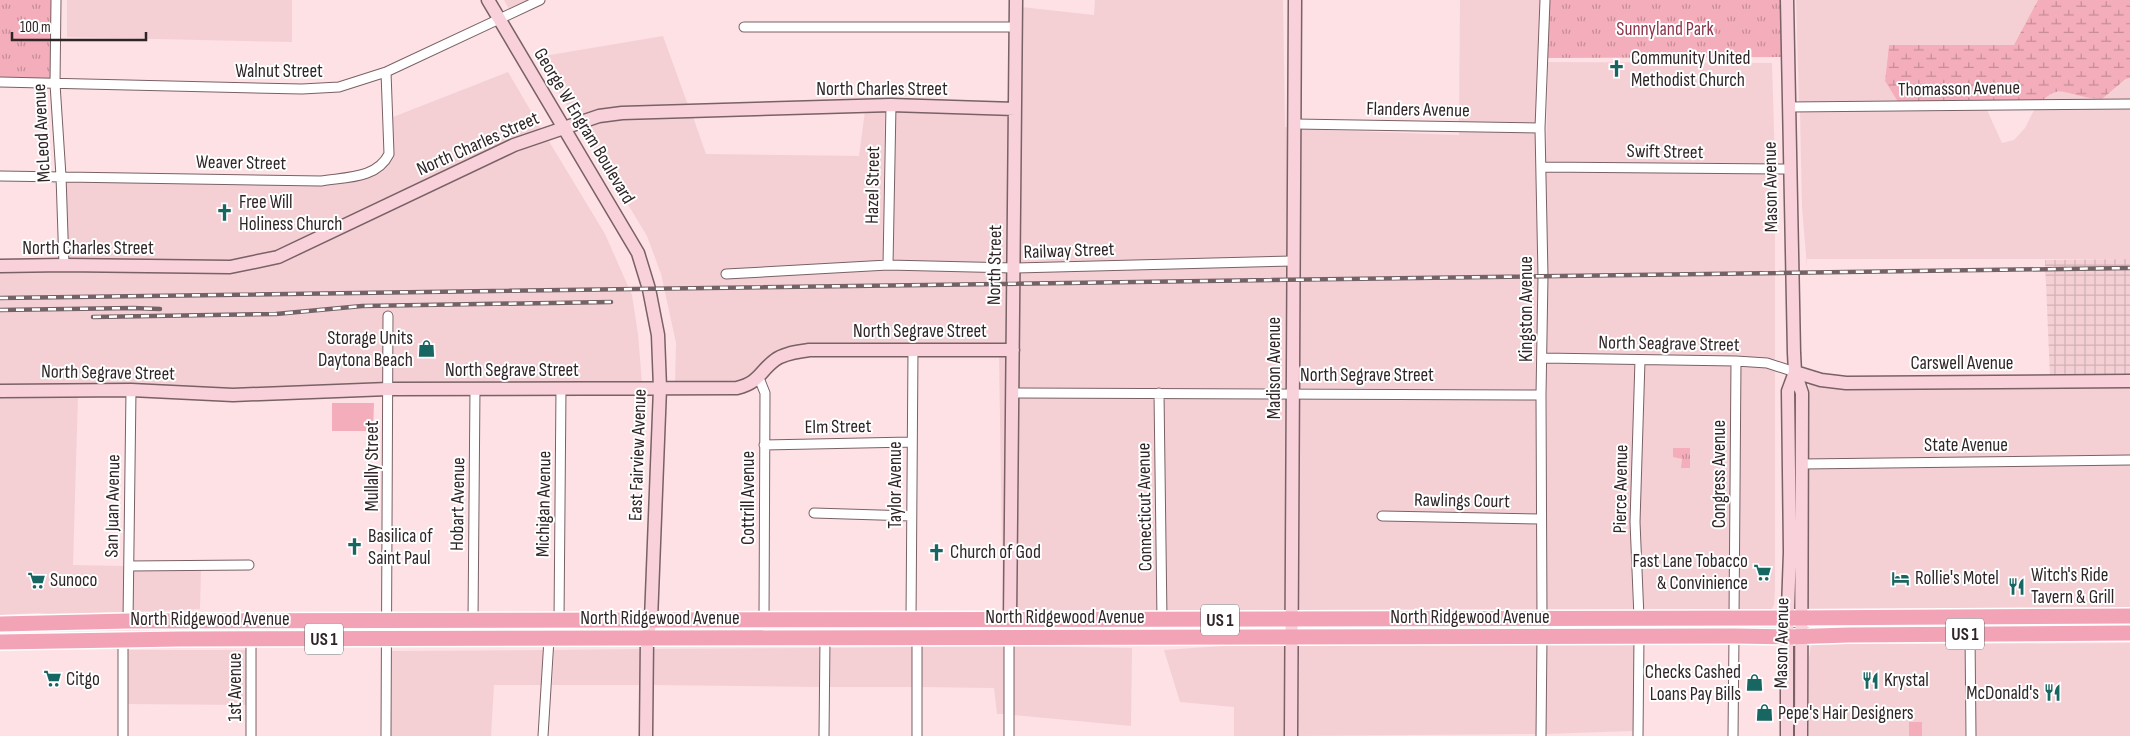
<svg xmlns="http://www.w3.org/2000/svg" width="2130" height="736" font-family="'Sofia Sans Condensed',sans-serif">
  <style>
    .built { fill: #f4d0d5 }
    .industrial { fill: url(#industrial-grid) }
    .wetland { fill: url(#wetland-marsh) }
    .park { fill: url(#park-tufts) }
    .pitch { fill: #f4adba }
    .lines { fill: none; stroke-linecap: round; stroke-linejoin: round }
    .street-casing { stroke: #796165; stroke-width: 11 }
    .secondary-casing { stroke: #796165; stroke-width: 15 }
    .primary-casing { stroke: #fff; stroke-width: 18 }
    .street { stroke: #fff; stroke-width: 9 }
    .secondary { stroke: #f8d1db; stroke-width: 12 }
    .primary { stroke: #f2a3b6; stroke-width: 15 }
    .rail-casing { stroke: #736366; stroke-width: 4.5 }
    .rail { stroke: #fff; stroke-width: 2.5; stroke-dasharray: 8; stroke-linecap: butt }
    .labels { text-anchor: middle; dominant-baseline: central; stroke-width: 4; stroke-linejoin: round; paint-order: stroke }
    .shield { fill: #fff; stroke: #6d6668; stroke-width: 1 }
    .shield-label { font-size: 18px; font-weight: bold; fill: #2f2527 }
    .park-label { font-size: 19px; fill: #8c334b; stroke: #fff }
    .poi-label { font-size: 19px; fill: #2f2527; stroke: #fff; text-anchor: start }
    .street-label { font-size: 19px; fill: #2f2527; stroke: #fff }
  </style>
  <defs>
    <pattern id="industrial-grid" width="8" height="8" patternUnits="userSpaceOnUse" patternTransform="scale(1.25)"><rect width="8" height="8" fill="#f4d0d5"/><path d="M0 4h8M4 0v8" fill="none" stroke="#d2b2b7"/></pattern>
    <pattern id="wetland-marsh" width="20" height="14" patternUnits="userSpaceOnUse" patternTransform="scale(1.25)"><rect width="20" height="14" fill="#f4adba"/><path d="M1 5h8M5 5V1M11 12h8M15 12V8" fill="none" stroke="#c68d97"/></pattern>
    <pattern id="park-tufts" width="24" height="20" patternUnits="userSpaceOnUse" patternTransform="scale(1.25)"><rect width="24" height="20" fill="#f4adba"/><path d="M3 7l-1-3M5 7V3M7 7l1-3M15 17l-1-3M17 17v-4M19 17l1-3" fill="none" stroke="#c68d97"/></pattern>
  </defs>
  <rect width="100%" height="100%" fill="#fde1e5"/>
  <path class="built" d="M67,0H292V42L67,37Z
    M504,0H528L509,9Z
    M1095,0H1283L1285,127H1289L1288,388L1017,389L1021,7L1094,15Z
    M1460,0H1540L1535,123L1459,122Z
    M1796,0H2038L2015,45H1889L1885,81L1898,102L1799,103Z
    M663,36L688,105L621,108L575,119L538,57Z
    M1548,62L1772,63L1775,164L1546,162Z
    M508,72L542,130L276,253L229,262L69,260L66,180L321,186L371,177L382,172L389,165L394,157L393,117Z
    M2130,78V99L2043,100L2051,92L2065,91L2081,96L2102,99L2127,79Z
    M2130,109V259H1807V267L1802,207L1800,112L1987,110L2002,143L2014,140L2025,128L2034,110Z
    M885,110L883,269L893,270L896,110L1010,114L1008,346L770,353V357L755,374L736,383H675L676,343L661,274L647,236L581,127L600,121L623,117L692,114L706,154L859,156L865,111Z
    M1300,129L1459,135V131L1535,133L1538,275L1536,390L1298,388Z
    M547,138L605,234L632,295L638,334L642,383L393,384L394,313L384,311L383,384L233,391L0,387V271H230L517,149Z
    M1546,172L1775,173V361L1767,358L1731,356L1547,353L1548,276Z
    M999,355H1008L1005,610H1003Z
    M1547,362L1635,364L1630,521L1633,610H1547Z
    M1645,365L1731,366L1729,610H1644L1640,522Z
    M1741,366L1766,368L1775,370V590L1774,605L1771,610H1739Z
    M1809,383L2130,385V456L1807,459Z
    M78,395L73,565L124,566L123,612L59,615L38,613L0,615V396Z
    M1288,397L1287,610H1167L1164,398Z
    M1298,397L1536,399V514L1377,511L1378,520L1536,524L1537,610H1297Z
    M1017,398H1154L1157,610H1015Z
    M2130,465V610H1807V468Z
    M134,570H201L200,609L133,612Z
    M2130,643V736H1976V644Z
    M1811,644H1965V736H1809L1808,664Z
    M1236,645L1287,646L1286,736H1234V707L1180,702L1164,650Z
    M1537,645L1536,734L1296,736L1297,646Z
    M1547,645H1634L1633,731L1546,734Z
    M1004,646V714H997L994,688L922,687V647Z
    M1014,646L1132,648L1131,726L1014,715Z
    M912,647V687H829L830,648Z
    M820,648L819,687L652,685V649Z
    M642,649V685H552L554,650Z
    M128,650H246L250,705L128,704Z
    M543,650L541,685H494L491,736H391L392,651Z"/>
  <path class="industrial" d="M2130,259V376L2050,377L2045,260Z"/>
  <path class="wetland" d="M2038,0H2130V78L2126,79L2102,99C2095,98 2088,98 2081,96C2064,93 2058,86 2043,100L1898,102L1885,81L1889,45H2014Z"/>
  <path class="park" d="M0,0H56L55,84L0,82Z
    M1545,0H1787L1788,57L1543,58Z
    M1673,448H1690V468H1681L1682,459L1673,457Z
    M1909,722H1922V736H1909Z"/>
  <path class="pitch" d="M332,403H374L373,431H332Z"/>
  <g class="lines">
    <defs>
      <path id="street" d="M56,0L55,84L61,176L64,265
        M744,27H1016
        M0,82L302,89L339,87L386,72L540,0
        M1789,107L2130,104
        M1295,124L1540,128
        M1541,167L1790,169
        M0,176L321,181C345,177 377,179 389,154L386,72
        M888,265L891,105
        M726,274L888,265L1014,268L1293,261
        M1542,358L1736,361L1767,363L1795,372
        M759,378L765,393L764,620
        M1012,393L1541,395
        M1159,393L1162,620
        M764,445L911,442
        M1802,464L2130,460
        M814,513L911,516
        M1382,516L1541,519
        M129,566L249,565
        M1639,618L1635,522L1640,360
        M1734,618L1736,361
        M1542,619L1541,395L1543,276L1540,128L1545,0
        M128,621L131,390
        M473,621L475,388
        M559,621L561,388
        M911,621L913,350
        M1970,634L1971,736
        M123,639V736
        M251,736V639
        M386,736L388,316
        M543,736L549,639
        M824,736L825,638
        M917,736V638
        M1009,736V638
        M1541,736L1542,636
        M1638,736L1639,636
        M1733,736L1734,636"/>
      <path id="secondary" d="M488,0L638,253L649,289L658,335L660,388L651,620L647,638L646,736
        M1787,0L1794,353L1795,372L1802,393L1801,736
        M0,266L64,265L230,267L278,257L514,145L599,116L622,113L891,105L1015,109
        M1795,372L1821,380L1846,383L2130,381
        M0,391L131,390L233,395L388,389L737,388C760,382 759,372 775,360C784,353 798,352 809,350H1013
        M1010,620L1016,0
        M1291,736L1295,0
        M1787,736V637L1790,552L1788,391L1795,372"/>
      <path id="primary" d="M0,624L128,621L1789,618L2130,616
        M0,642L179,639L1734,636L1787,637L1848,635L2130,633"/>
    </defs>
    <use href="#street" class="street-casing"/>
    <use href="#secondary" class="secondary-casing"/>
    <use href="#primary" class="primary-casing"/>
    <use href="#street" class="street"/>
    <use href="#secondary" class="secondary"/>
    <use href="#primary" class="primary"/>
    <defs>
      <path id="rail" d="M0,298L2130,268
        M0,310L133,308L160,309
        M93,317L276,314L362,306L611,302"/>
    </defs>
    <use href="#rail" class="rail-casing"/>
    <use href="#rail" class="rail"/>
  </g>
  <defs>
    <symbol id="church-bare" viewBox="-9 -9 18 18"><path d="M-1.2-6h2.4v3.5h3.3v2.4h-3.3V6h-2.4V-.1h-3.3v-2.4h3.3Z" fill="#186662" stroke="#fff" stroke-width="2.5" paint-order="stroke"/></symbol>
    <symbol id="shop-bare" viewBox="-9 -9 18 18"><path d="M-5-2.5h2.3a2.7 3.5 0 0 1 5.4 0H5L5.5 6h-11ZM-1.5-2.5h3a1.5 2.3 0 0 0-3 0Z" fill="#186662" stroke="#fff" stroke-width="2.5" paint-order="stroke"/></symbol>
    <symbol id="supermarket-bare" viewBox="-9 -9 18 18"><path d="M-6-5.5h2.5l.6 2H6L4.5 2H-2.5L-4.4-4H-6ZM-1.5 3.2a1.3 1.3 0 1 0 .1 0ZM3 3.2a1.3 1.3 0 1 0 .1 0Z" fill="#186662" stroke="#fff" stroke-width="2.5" paint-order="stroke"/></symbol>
    <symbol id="hotel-bare" viewBox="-9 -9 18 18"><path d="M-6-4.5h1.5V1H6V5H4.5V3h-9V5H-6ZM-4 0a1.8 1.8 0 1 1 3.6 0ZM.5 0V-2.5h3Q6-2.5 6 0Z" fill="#186662" stroke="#fff" stroke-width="2.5" paint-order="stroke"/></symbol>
    <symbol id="restaurant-bare" viewBox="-9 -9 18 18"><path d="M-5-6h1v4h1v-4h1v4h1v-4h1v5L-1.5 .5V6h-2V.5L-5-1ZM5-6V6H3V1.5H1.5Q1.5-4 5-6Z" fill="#186662" stroke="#fff" stroke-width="2.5" paint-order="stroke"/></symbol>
  </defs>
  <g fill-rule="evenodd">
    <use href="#church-bare" x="1604" y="56" width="25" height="25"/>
    <use href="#church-bare" x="212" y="200" width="25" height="25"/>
    <use href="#shop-bare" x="414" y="336" width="25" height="25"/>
    <use href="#church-bare" x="342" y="534" width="25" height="25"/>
    <use href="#church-bare" x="924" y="540" width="25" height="25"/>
    <use href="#supermarket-bare" x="1750" y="560" width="25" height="25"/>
    <use href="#hotel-bare" x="1888" y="566" width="25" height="25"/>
    <use href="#supermarket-bare" x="24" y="568" width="25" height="25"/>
    <use href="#restaurant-bare" x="2004" y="574" width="25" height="25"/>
    <use href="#supermarket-bare" x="40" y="666" width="25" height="25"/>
    <use href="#restaurant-bare" x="1858" y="668" width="25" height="25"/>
    <use href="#shop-bare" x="1742" y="670" width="25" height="25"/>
    <use href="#restaurant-bare" x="2040" y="680" width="25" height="25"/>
    <use href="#shop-bare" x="1752" y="700" width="25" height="25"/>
  </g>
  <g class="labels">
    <g class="shield">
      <rect x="1201" y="604.5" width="38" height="31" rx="4"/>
      <rect x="1946" y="618.5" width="38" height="31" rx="4"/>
      <rect x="305" y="623.5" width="38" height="31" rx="4"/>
    </g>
    <g class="shield-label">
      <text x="1220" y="620">US 1</text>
      <text x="1965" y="634">US 1</text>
      <text x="324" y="639">US 1</text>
    </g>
    <g class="park-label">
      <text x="1665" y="29">Sunnyland Park</text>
    </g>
    <g class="poi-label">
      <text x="1631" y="58">Community United<tspan x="1631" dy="22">Methodist Church</tspan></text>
      <text x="239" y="202">Free Will<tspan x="239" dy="22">Holiness Church</tspan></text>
      <text x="413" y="338" text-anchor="end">Storage Units<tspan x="413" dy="22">Daytona Beach</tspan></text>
      <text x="368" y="536">Basilica of<tspan x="368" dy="22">Saint Paul</tspan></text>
      <text x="950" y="552">Church of God</text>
      <text x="1748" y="561" text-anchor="end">Fast Lane Tobacco<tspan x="1748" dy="22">&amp; Convinience</tspan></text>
      <text x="2031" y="575">Witch's Ride<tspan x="2031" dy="22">Tavern &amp; Grill</tspan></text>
      <text x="1915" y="578">Rollie's Motel</text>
      <text x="50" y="580">Sunoco</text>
      <text x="1741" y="672" text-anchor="end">Checks Cashed<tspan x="1741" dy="22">Loans Pay Bills</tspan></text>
      <text x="66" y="679">Citgo</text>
      <text x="1884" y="680">Krystal</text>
      <text x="2039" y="693" text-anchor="end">McDonald's</text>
      <text x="1778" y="713">Pepe's Hair Designers</text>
    </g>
    <g class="street-label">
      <text x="279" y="71">Walnut Street</text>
      <text x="882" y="89">North Charles Street</text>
      <text transform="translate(1959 89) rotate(-1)">Thomasson Avenue</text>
      <text transform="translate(1418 110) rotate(1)">Flanders Avenue</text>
      <text transform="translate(584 126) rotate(59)">George W Engram Boulevard</text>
      <text transform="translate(42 133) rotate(-93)">McLeod Avenue</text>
      <text transform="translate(478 144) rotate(-24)">North Charles Street</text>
      <text transform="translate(1665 152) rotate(1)">Swift Street</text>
      <text transform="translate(241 163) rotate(1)">Weaver Street</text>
      <text transform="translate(873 185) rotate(-89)">Hazel Street</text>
      <text transform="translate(1771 187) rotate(-91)">Mason Avenue</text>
      <text x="88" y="248">North Charles Street</text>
      <text transform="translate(1069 251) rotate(-2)">Railway Street</text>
      <text transform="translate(995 265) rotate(-89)">North Street</text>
      <text transform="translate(1526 309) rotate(-90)">Kingston Avenue</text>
      <text x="920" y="331">North Segrave Street</text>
      <text transform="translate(1669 344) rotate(1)">North Seagrave Street</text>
      <text x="1962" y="363">Carswell Avenue</text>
      <text transform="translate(1274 368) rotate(-90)">Madison Avenue</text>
      <text x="512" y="370">North Segrave Street</text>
      <text transform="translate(108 373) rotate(1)">North Segrave Street</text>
      <text x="1367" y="375">North Segrave Street</text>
      <text transform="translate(838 427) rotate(-1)">Elm Street</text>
      <text x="1966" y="445">State Avenue</text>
      <text transform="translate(638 455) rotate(-88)">East Fairview Avenue</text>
      <text transform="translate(372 466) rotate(-90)">Mullally Street</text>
      <text transform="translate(1719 474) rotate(-90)">Congress Avenue</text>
      <text transform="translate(895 485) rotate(-90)">Taylor Avenue</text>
      <text transform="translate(1621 489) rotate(-89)">Pierce Avenue</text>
      <text transform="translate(748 498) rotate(-90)">Cottrill Avenue</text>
      <text transform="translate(1462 501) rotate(1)">Rawlings Court</text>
      <text transform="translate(458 504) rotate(-89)">Hobart Avenue</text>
      <text transform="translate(544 504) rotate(-89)">Michigan Avenue</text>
      <text transform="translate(113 506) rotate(-89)">San Juan Avenue</text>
      <text transform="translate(1145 507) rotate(-91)">Connecticut Avenue</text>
      <text x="1065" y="617">North Ridgewood Avenue</text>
      <text x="1470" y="617">North Ridgewood Avenue</text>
      <text x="660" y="618">North Ridgewood Avenue</text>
      <text x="210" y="619">North Ridgewood Avenue</text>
      <text transform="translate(1782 643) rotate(-89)">Mason Avenue</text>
      <text transform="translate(235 687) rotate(-90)">1st Avenue</text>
    </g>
  </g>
  <path d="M12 32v8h134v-8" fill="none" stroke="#2f2527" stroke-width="2.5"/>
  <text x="20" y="32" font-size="15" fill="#2f2527" stroke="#ffffff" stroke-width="4" paint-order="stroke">100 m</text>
</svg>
